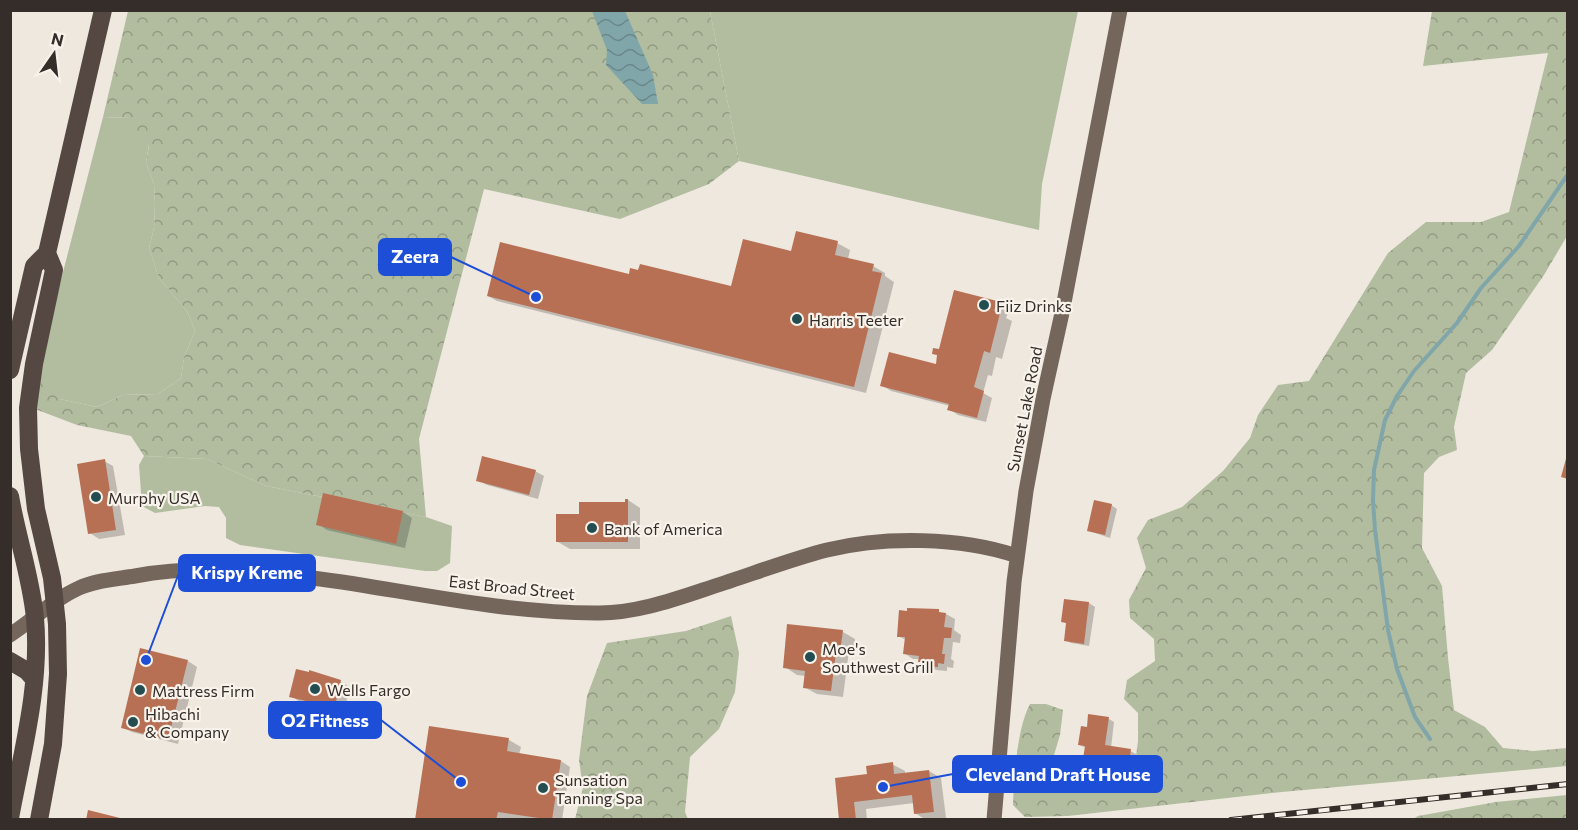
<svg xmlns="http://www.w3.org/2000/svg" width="1578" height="830" font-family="Commissioner,sans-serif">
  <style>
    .green { fill: #b2bda0 }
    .forest { fill: url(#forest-crowns) }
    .water { fill: url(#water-waves) }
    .shadow { fill: #0003 }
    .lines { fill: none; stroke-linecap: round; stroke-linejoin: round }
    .stream { stroke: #80a6a9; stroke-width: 4 }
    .building { fill: #b77054 }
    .major { stroke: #75665c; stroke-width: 15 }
    .highway { stroke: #554842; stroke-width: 18 }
    .rail-casing { stroke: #352d29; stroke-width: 6 }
    .rail { stroke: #f7f2ea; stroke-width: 4; stroke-dasharray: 11; stroke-linecap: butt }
    .poi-dot { fill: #244d51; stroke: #f7f2ea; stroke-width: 2 }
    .labels { text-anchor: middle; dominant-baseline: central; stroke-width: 4.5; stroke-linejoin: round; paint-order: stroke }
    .poi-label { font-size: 16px; fill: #352d29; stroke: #f7f2ea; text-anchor: start }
    .street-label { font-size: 16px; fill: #352d29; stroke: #f7f2ea }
    .leader { fill: none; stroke: #1d4ed8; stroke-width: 2 }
    .callout-dot { fill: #1d4ed8; stroke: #f7f2ea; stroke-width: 2 }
    .callout { fill: #1d4ed8; stroke: #1d4ed8; stroke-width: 2 }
    .callout-label { font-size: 18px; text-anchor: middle; font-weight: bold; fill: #fff }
  </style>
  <defs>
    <pattern id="forest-crowns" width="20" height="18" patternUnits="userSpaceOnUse" patternTransform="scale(1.5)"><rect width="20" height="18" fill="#b2bda0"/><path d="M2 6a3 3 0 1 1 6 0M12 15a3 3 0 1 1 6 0" fill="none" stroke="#929a82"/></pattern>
    <pattern id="water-waves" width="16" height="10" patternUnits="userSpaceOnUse" patternTransform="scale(1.5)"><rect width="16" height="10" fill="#80a6a9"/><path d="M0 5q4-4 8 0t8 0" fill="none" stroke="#6a888a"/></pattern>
  </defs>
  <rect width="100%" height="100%" fill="#efe8de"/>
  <path class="green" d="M710,11H1078L1042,184L1039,230L739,161Z
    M103,117L131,118L149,144L146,163L154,184L155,205L154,228L149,248L159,278L187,311L195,331L184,357L181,378L158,394L123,395L97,407L60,399L36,387L54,307Z
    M144,456L207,459L266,486L426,517L452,526L450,563L437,571H425L240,545L226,538V518L219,507L205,506L155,513L142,506L139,465Z"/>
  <path class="forest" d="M128,11H710L739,161L709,184L620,219L484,189L419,439L426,517L266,486L207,459L144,456L131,436L77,425L35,409L36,387L46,380L60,399L97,407L123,395L158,394L181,378L184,357L195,331L187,311L159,278L149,248L154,228L155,205L154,184L146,163L149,145L136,138L130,118L103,117Z
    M1432,11H1567V236L1544,275L1492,350L1466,373L1454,427L1457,450L1439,457L1424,473L1422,548L1442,586L1448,658L1454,710L1485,727L1503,748L1533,751L1567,748V766L1282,792L1068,816L1025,817L1013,805C1014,778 1017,728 1030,704H1046L1063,710L1060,735L1051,765L1069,781L1108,785L1134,772L1138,741V713L1124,699L1127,680L1155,661L1154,639L1130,618L1129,600L1146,568L1137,538L1148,520L1182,507L1223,471L1250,438L1258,415L1278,385L1309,381L1388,253L1426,222H1481L1509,212L1548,53L1423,66Z
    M731,616L739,653L735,692L719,729L690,757L685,812L688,819H575L583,788L579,760L587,696L607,643L686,631Z
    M1567,795V819H1413L1418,816L1496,802Z"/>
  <path class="water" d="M592,11H625L653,75L658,104H642L606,65L607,50Z"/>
  <path class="shadow" d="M837,243L850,250L848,259L873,266L885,273V276L894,282L866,393L497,301L488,296L630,276L730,288L792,253Z
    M996,303L1009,310L1006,318L1012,321L1002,359L996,357L992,376L988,375L983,393L992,398L986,422L958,415L949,409L950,406L891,391L882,385L937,366L939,356L933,353L940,351Z
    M104,461L113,466L125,535L99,539L90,533Z
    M535,471L544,476L538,499L487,485L478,480Z
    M628,500L640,508V549H570L558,542L580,516L626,503Z
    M1111,505L1117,509L1110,538L1089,531Z
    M403,512L412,518L405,548L327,530L318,524Z
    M1066,600L1089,603L1095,607L1089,646L1071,643L1065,640L1067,624L1063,621Z
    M946,614L955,619L954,630L961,635L960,643L953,642L951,659L954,661L953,668L947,667V671L936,670L920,659H913L904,653L906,640L898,636Z
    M843,632L855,639L854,651H849L843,697L817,694L804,687L806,676L797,675L785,667Z
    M188,661L197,667L178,744L132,732L122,727Z
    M310,672L341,682L350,687L343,715L326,708L300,702L291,696Z
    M1109,719L1114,722L1111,748L1130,751L1136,754L1134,768L1090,761L1085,758L1086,748L1080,745L1088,729Z
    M509,740L521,747L519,755L561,761L570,767L562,820H416Z
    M892,764L905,771V774L929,771L941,778L946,818L926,820L915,813L914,803L866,809L867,820H841L868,775Z"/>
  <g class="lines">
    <path class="stream" d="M1430,739L1415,717L1397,669L1388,630L1375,530L1373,500L1374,470L1385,420L1397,396L1414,371L1457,323L1481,288L1519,246L1568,174"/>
  </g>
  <path class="building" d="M796,231L838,241L835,255L874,264L872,271L882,273L854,387L487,296L500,242L629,274L630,268L638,270L640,264L731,286L743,239L791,251Z
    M954,290L997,301L994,311L1000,313L990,353L984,351L974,387L984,391L977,418L947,410L949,404L880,386L889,352L936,364L937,355L932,354L933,348L939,349Z
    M1567,455H1568V479L1561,477Z
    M482,456L536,470L529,495L476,481Z
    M105,459L116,530L88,534L77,464Z
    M323,493L403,511L396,544L316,525Z
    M625,499H628V542H556V514H579V502H625Z
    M1094,500L1112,504L1105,535L1087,531Z
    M1064,599L1089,602L1084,644L1064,641L1066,623L1061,622Z
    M907,608L939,609V612L946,613L944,627L952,628L951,638H944L942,654H945L944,664L938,663V667L925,666V662H918L919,656L903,654L905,637H897L899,610L907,611Z
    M787,624L843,630L841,645H837L831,691L803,688L805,671L783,668Z
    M140,648L188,660L168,740L121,728Z
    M296,669L309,672V670L341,680L334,710L323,708V705L289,697Z
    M1088,714L1109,717L1105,745L1131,749L1129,765L1083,759L1085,746L1078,745L1081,726L1087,727Z
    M429,726L509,738L507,751L561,760L552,820L498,812L496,820H415Z
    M893,762L894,774L929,770L934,812L914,814L912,795L854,802L856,820H839L835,778L867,774L866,766Z
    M88,810L124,819V820H86Z"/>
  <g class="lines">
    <path class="major" d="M10,635C33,620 54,599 79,588C96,580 117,579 135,576C205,563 273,572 342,582C426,595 511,613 596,613C635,614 676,599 712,587C750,575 788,560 827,550C884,536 961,537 1017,556
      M994,820L1014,582L1026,491L1043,399L1062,313L1120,10"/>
    <path class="highway" d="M10,370L34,266L47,253L103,10
      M10,496C17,537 31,577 35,618C41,685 22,753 10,818
      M10,661L27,671L34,679
      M39,820L53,744L58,674L57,624L52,578L36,509L29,449L28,408L34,364L54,270L47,253"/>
    <defs>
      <path id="rail" d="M1231,820L1568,784"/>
    </defs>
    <use href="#rail" class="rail-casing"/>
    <use href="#rail" class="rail"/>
  </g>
  <g class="poi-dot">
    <circle cx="984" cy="305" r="6"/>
    <circle cx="797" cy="319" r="6"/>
    <circle cx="96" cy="497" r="6"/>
    <circle cx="592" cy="528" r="6"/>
    <circle cx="810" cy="657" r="6"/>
    <circle cx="315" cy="689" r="6"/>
    <circle cx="140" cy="690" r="6"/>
    <circle cx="133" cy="722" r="6"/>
    <circle cx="543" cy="788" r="6"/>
  </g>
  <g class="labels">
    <g class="poi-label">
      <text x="996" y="305">Fiiz Drinks</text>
      <text x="809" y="319">Harris Teeter</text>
      <text x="108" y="497">Murphy USA</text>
      <text x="604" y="528">Bank of America</text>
      <text x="822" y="648">Moe's<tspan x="822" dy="18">Southwest Grill</tspan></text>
      <text x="327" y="689">Wells Fargo</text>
      <text x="152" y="690">Mattress Firm</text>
      <text x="145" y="713">Hibachi<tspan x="145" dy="18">&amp; Company</tspan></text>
      <text x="555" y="779">Sunsation<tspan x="555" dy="18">Tanning Spa</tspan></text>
    </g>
    <g class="street-label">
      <text transform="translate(1024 409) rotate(-79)">Sunset Lake Road</text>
      <text transform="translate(512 587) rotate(6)">East Broad Street</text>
    </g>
  </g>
  <path class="leader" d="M536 297L451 257M146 660L179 573M461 782L381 720M883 787L953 774"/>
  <g class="callout-dot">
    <circle cx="536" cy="297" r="6"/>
    <circle cx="146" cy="660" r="6"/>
    <circle cx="461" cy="782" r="6"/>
    <circle cx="883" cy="787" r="6"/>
  </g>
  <g class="callout">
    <rect x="379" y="239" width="72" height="36" rx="6"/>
    <rect x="179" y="555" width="136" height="36" rx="6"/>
    <rect x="269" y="702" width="112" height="36" rx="6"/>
    <rect x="953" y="756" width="209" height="36" rx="6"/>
  </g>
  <g class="callout-label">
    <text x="415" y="263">Zeera</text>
    <text x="247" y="579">Krispy Kreme</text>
    <text x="325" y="727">O2 Fitness</text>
    <text x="1058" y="781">Cleveland Draft House</text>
  </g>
  <rect width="1578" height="830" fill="none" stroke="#352d29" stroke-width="24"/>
  <g transform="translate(54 54) rotate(14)" stroke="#f7f2ea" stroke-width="4.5" paint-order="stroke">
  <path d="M0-4.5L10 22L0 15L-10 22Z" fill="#352d29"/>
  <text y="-9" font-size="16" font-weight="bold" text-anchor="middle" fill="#352d29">N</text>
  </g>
</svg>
